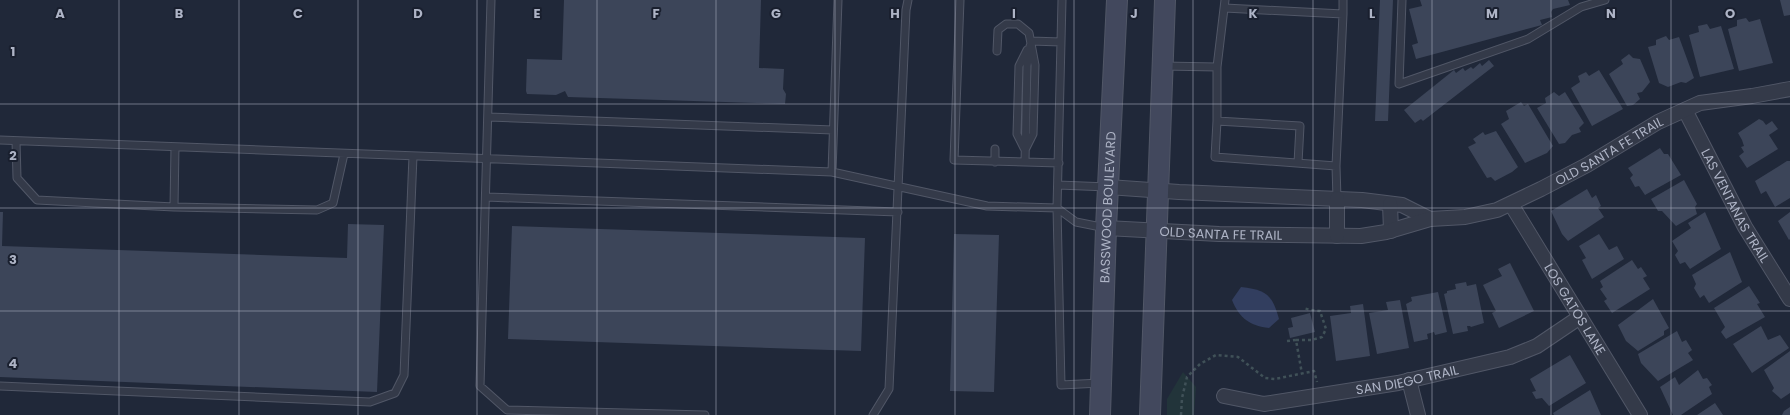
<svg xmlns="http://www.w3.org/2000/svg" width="1790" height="415" font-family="Poppins,sans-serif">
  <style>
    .green { fill: #22343a }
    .water { fill: #323e5f }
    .building { fill: #3c4559 }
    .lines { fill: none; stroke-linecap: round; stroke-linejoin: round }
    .lane-casing { stroke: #515767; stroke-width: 9 }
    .street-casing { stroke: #515767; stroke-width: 16 }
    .secondary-casing { stroke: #515767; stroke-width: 22 }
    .path { stroke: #405158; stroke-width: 2.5; stroke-dasharray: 3 3; stroke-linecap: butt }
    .lane { stroke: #343a49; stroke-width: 7 }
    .street { stroke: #343a49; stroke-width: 14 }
    .secondary { stroke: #42485d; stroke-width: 20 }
    .grid { fill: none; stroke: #aeb4c6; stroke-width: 1; stroke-opacity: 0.55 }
    .labels { text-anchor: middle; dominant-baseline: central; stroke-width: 4; stroke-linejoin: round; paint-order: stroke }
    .street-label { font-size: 13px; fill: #aeb4c6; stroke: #191f2e }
    .grid-label { font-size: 13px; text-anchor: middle; font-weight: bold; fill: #aeb4c6; stroke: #191f2e; stroke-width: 4; stroke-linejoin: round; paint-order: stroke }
  </style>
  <rect width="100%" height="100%" fill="#202839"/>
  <path class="green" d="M1183,372L1196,387L1194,415H1167V399Z"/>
  <path class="water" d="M1241,287C1266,290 1272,294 1279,319L1269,328C1250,326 1239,318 1232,300Z"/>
  <path class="building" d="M564,0H761L759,68L784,69L783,89L786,94L785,104L568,97L565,91L556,95L527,94L526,91L527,59L562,60Z
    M1380,0H1393L1388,121H1375Z
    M1420,0H1568L1570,5L1553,9L1551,12L1552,17L1540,20L1542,25L1416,59L1412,45L1418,43L1409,9L1422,6Z
    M1780,0H1790V15L1784,16Z
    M1746,18L1749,22L1760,19L1773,63L1739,71L1728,29L1737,26V20Z
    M1707,24L1710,29L1721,26L1734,69L1700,77L1689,35L1699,32L1698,26Z
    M1666,36L1669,40L1679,37L1694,78L1686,83L1681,82L1668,87L1659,83L1648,47L1656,45V40Z
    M1629,54L1633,58L1640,59L1650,82L1642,92L1637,93L1640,99L1633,105L1627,106L1609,74L1623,64L1621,60Z
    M1489,60L1494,66L1423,121L1421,119L1415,123L1404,110L1454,70L1456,73L1463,68L1465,71L1471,67L1473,69L1480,63L1482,66Z
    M1599,70L1623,109L1592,126L1571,88L1580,82L1578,76L1586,72L1589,76Z
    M1554,92L1559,96L1565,92L1584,123L1579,128L1581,132L1572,135L1565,143L1559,144L1537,108L1546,103L1545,98Z
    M1521,102L1524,106L1528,104L1553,146L1547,153L1525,163L1501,124L1509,119L1506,111Z
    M1759,119L1763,121L1766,125L1772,121L1778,129L1769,135L1778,149L1747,168L1739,156L1744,152L1741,147L1744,146L1742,140L1738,133Z
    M1496,131L1518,167L1512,172L1495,181L1491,177L1487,178L1468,147L1476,143L1473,139L1483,132L1485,135Z
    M1660,148L1664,154H1668L1681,175L1645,195L1639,186L1635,187L1630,178L1633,175L1628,168Z
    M1787,161H1790V198L1775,207L1766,191L1761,194L1755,181Z
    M1684,180L1697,204L1695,207L1697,214L1676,226L1662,211H1658L1651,199Z
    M1587,189L1592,198L1596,195L1601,206L1598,208L1604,217L1568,241L1562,234L1551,211Z
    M0,212H3L2,246L347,258L348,224L384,225L377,392L0,377Z
    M1705,212L1721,249L1690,269L1685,262L1680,264L1675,255L1678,251L1672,241L1691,228L1688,223Z
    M1790,212V239L1789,240L1778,221Z
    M512,226L865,238L861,351L508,339Z
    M954,234L999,235L994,392L950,391Z
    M1599,234L1609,250L1617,246L1624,259L1592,279L1582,260L1586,258L1579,246Z
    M1730,252L1742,282L1709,303L1704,295L1700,298L1694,288L1696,284L1692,275Z
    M1632,260L1638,269L1641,267L1647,276L1643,278L1650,289L1612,313L1604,301L1607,299L1600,289L1603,287L1600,281Z
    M1510,263L1534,311L1499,328L1492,313L1496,311L1483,285L1502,276L1498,269Z
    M1466,282L1467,286L1476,284L1484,323L1471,327L1470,326H1467L1468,331L1453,334L1444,294L1447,293V291L1456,289L1455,284Z
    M1749,286L1760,303L1757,304L1765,317L1726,339L1721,332L1725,327L1714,308Z
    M1438,292L1447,332L1435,335L1434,332L1427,334L1428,339L1414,342L1406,304L1412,301L1411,297Z
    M1653,299L1669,328L1664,331V335L1638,351L1626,341L1618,325Z
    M1400,300L1409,348L1377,354L1369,313L1388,310L1386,302Z
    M1363,304L1370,356L1336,361L1330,316L1351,313L1350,306Z
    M1310,313L1315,332L1290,338L1288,328L1293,327L1291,318Z
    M1761,326L1768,340L1780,335L1789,348L1752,373L1733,344Z
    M1677,331L1682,342L1686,340L1692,350L1688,353L1693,360L1658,381L1641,363L1638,354Z
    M1790,351V393L1781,399L1772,391L1774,388L1764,370Z
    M1570,355L1586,383L1549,406L1542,398L1536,399L1532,392L1536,391L1530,379Z
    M1698,370L1703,379L1707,378L1712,385L1709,387L1712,394L1681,415H1673L1660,387L1675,377L1679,385Z
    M1590,390L1601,415H1554L1553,413Z
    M1715,403L1723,415H1697Z
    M1790,407V415H1782L1784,411Z"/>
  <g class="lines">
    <defs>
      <path id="lane" d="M491,0L480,386L507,410L705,415
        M960,0L954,160L1025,162
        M1062,0L1057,208L1076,222L1106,228
        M1402,0L1399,84L1528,39L1581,7L1605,0
        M1225,8L1343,14V0
        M1031,41L1061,42
        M1030,46L1027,66L1025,162L1059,163
        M997,51L998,30L1006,24H1018L1029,33L1035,65L1033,134L1025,150
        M1163,66L1217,67L1225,0
        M1217,67V121L1215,157L1336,166L1343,14
        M488,117L833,130
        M1217,121L1300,126L1298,163
        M0,140L832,172L987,206L1057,208L1061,385L1100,383
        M16,141L17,178L37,200L174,207L317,210L333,203L344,154
        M1024,148L1017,134L1019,66L1027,50
        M995,162V149
        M1336,166L1337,199
        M832,172L838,0
        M1058,185L1108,187
        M486,197L898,212
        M174,207L175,147
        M0,386L370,402L395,393L404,375L413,156
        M873,415L889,389L906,10L908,0"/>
      <g id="street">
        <path id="s1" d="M1685,110L1745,227L1790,299"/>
        <path d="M1108,187L1179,192L1362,200L1402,205L1430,219"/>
        <path d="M1390,204L1391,231"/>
        <path id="s2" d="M1511,204L1640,415"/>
        <path id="s3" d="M1106,228L1219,234L1361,236L1386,232L1430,219L1465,217L1497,210L1541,189L1587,165L1658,122L1700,103L1752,96L1790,89"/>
        <path d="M1337,236V199"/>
        <path d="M1409,380L1418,415"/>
        <path id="s4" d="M1224,396L1264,404L1398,383L1510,357L1537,346L1580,317"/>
      </g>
      <g id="secondary">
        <path id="s5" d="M1100,415L1106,228L1117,0"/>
        <path d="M1150,415L1165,0"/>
      </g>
    </defs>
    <use href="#lane" class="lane-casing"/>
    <use href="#street" class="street-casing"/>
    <use href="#secondary" class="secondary-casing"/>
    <path class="path" d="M1296,340H1312L1322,337L1326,329L1320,311L1311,310L1303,308
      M1287,341L1296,340L1302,374
      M1181,415L1182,398L1187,377L1200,364L1216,355L1238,357L1265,378L1275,379L1314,371L1317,382"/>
    <use href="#lane" class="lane"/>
    <use href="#street" class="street"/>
    <use href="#secondary" class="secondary"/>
  </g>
  <path class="grid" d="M119,0V415M239,0V415M358,0V415M477,0V415M597,0V415M716,0V415M835,0V415M955,0V415M1074,0V415M1193,0V415M1313,0V415M1432,0V415M1551,0V415M1671,0V415M0,104H1790M0,208H1790M0,311H1790"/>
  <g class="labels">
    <g class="street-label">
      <text stroke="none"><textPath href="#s3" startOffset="521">OLD SANTA FE TRAIL</textPath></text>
      <text stroke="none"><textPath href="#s1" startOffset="108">LAS VENTANAS TRAIL</textPath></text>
      <text stroke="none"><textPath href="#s5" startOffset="208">BASSWOOD BOULEVARD</textPath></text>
      <text stroke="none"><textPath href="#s3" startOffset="115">OLD SANTA FE TRAIL</textPath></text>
      <text stroke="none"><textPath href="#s2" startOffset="123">LOS GATOS LANE</textPath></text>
      <text stroke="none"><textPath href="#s4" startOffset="186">SAN DIEGO TRAIL</textPath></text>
    </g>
  </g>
  <g class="grid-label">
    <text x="60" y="18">A</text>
    <text x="179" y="18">B</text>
    <text x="298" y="18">C</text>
    <text x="418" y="18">D</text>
    <text x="537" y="18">E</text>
    <text x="656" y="18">F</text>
    <text x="776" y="18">G</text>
    <text x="895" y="18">H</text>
    <text x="1014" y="18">I</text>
    <text x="1134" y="18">J</text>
    <text x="1253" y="18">K</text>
    <text x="1372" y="18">L</text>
    <text x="1492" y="18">M</text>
    <text x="1611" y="18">N</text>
    <text x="1730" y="18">O</text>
    <text x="13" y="56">1</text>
    <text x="13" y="160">2</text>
    <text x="13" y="264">3</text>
    <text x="13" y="368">4</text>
  </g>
</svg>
